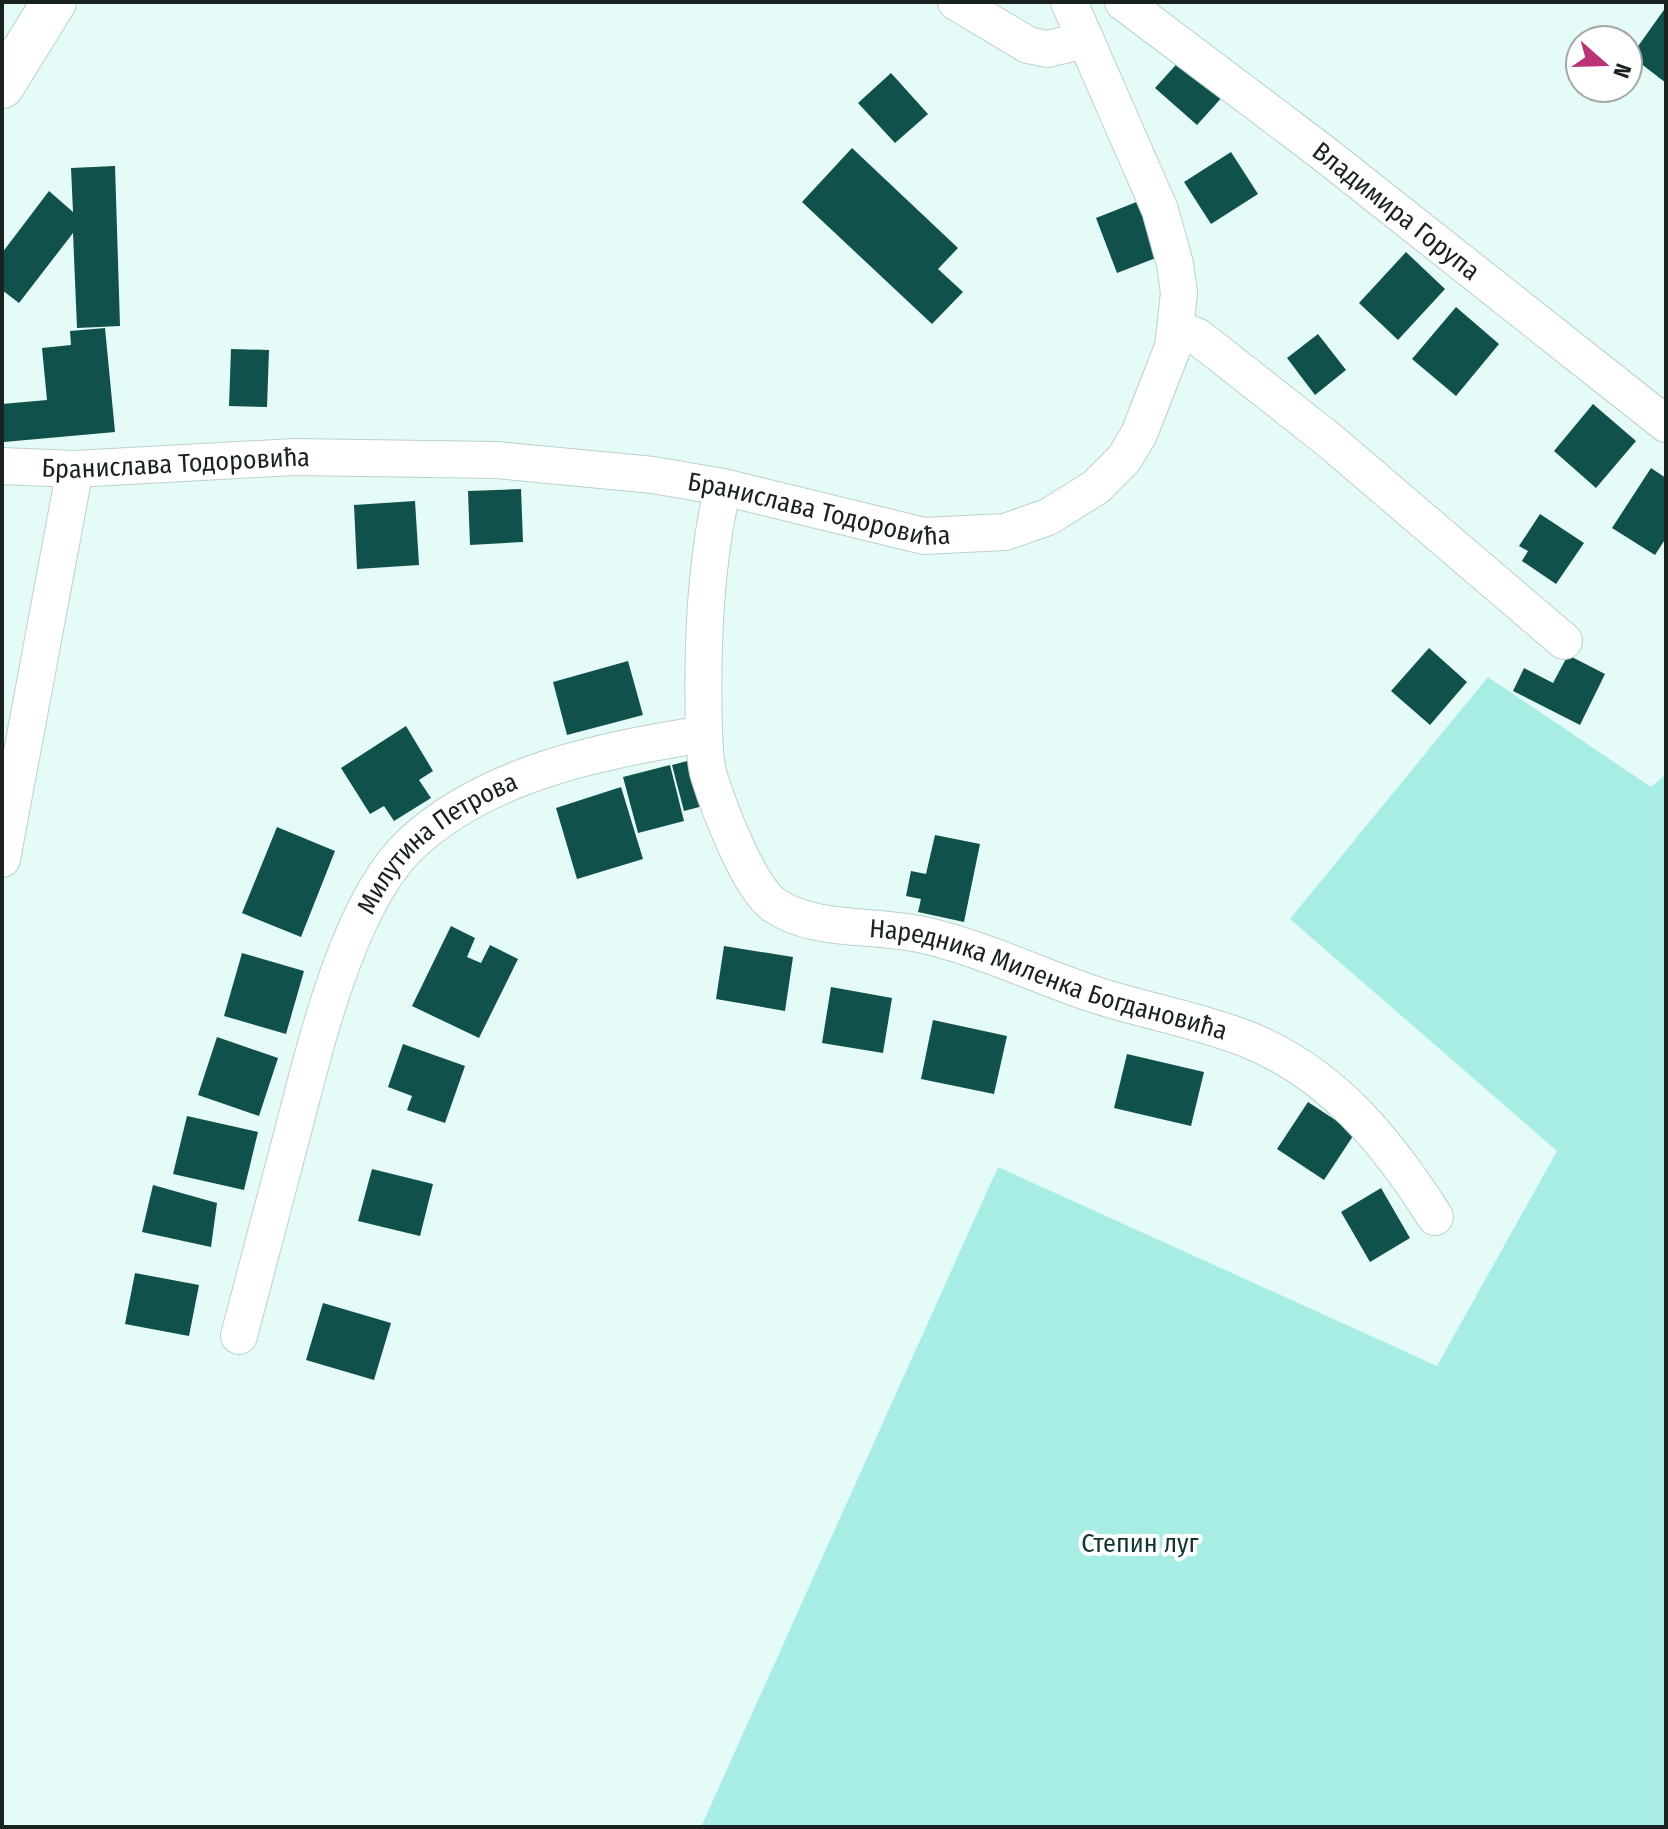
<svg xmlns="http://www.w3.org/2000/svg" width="1668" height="1829" font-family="'Fira Sans Condensed',sans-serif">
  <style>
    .green { fill: #a8ede3 }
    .building { fill: #11514b }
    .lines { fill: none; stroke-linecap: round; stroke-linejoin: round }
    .minor-casing { stroke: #bbd1cd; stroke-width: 38 }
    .major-casing { stroke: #bbd1cd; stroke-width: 46 }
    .minor { stroke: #fff; stroke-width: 36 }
    .major { stroke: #fff; stroke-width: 44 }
    .labels { text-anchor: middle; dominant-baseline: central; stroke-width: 8; stroke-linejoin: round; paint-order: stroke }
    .street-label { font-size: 26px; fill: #1a2221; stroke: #fff }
    .park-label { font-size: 26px; fill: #0f3631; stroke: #fff }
  </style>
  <rect width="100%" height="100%" fill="#e4fbf7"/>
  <path class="green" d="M1488,677L1651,787L1666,774V1827H701L998,1167L1437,1366L1557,1151L1290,919Z"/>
  <path class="building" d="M1666,7V83L1631,56Z
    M1183,57L1225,94L1197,125L1155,88Z
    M891,73L928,114L895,143L858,103Z
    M852,148L958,248L938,269L963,292L932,324L802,202Z
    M1231,152L1258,194L1211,224L1184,182Z
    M115,166L120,326L77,328L73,233L19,303L2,290V253L49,191L73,212L71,168Z
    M1139,201L1161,256L1117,273L1096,218Z
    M1406,252L1445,289L1398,340L1359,303Z
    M1456,307L1499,344L1456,396L1412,359Z
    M105,328L115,432L4,442L2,404L47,400L42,348L71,345L70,331Z
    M1318,334L1346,370L1315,395L1287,358Z
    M231,349L269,350L267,407L229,406Z
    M1593,404L1636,441L1596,488L1554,451Z
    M1651,468L1666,478V538L1655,555L1612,528Z
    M521,489L523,542L470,545L468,491Z
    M415,501L419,565L357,569L354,505Z
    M1540,514L1584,543L1556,584L1522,561L1528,551L1519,546Z
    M1429,648L1467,682L1430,725L1391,691Z
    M1568,655L1605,674L1580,725L1513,691L1524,668L1553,683Z
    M628,661L643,715L567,735L553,682Z
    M406,726L433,771L419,780L431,798L394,821L384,806L370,814L341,768Z
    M691,760L703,806L684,811L672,765Z
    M670,765L684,821L638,833L623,777Z
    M621,787L643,859L577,879L556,808Z
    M277,827L335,851L301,937L242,913Z
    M935,835L980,844L964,922L918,912L921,899L906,896L911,871L926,874Z
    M451,926L475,938L467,957L481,963L490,945L518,959L479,1038L412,1006Z
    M724,946L793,957L785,1011L716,999Z
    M242,953L304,971L286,1034L224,1016Z
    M831,987L892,998L883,1053L822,1043Z
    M933,1020L1007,1036L994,1094L921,1079Z
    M217,1037L278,1058L259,1116L198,1095Z
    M403,1044L465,1066L445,1123L407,1110L412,1096L388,1087Z
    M1127,1054L1204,1072L1191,1126L1114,1108Z
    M1308,1102L1355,1133L1324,1180L1277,1149Z
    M187,1116L258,1132L244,1190L173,1174Z
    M372,1169L433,1184L420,1236L358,1221Z
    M153,1185L217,1203L211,1247L142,1232Z
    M1381,1188L1410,1238L1370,1262L1341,1212Z
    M135,1273L199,1285L189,1336L125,1324Z
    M323,1303L391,1323L374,1380L306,1360Z"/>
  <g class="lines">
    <defs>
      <g id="minor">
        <path d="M956,2L1028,45L1047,49L1086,40"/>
        <path id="s1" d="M1123,2L1322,152L1666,424"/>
        <path d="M1177,328L1198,337L1329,440L1564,641"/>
        <path id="s2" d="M2,466L75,469L294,457L497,460L653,475L723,487L924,536L1005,532L1048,517L1096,487L1124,459L1139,434L1173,347L1179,293L1175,264L1160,210L1069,2"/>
        <path id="s3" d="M704,734C705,748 705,763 709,776C719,808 748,886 774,905C817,934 879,923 928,936C986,950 1041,977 1099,996C1147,1011 1197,1020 1244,1038C1330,1071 1387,1141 1435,1217"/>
        <path d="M2,859L75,469"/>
        <path id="s4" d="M239,1336C257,1267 275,1199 293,1131C315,1048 348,902 412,843C489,772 604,750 704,734C702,653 704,566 723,487"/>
      </g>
      <path id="major" d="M2,86L54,2"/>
    </defs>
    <use href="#minor" class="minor-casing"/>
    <use href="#major" class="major-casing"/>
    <use href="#minor" class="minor"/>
    <use href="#major" class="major"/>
  </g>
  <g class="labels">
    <g class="street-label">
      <text stroke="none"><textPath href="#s1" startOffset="344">Владимира Горупа</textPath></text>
      <text stroke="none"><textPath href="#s2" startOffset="174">Бранислава Тодоровића</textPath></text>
      <text stroke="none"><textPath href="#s2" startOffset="822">Бранислава Тодоровића</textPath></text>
      <text stroke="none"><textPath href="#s4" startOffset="546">Милутина Петрова</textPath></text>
      <text stroke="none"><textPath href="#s3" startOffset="474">Наредника Миленка Богдановића</textPath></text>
    </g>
    <g class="park-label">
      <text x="1140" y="1543">Степин луг</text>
    </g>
  </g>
  <rect width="1668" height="1829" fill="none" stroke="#1a2221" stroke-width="8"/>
  <g transform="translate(1604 64) rotate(110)"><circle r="38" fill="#ffffff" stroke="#a3a7a6" stroke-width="2"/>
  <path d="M0-6L14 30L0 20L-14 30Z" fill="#ba3477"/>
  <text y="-12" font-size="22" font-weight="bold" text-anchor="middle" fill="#1a2221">N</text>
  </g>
</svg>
